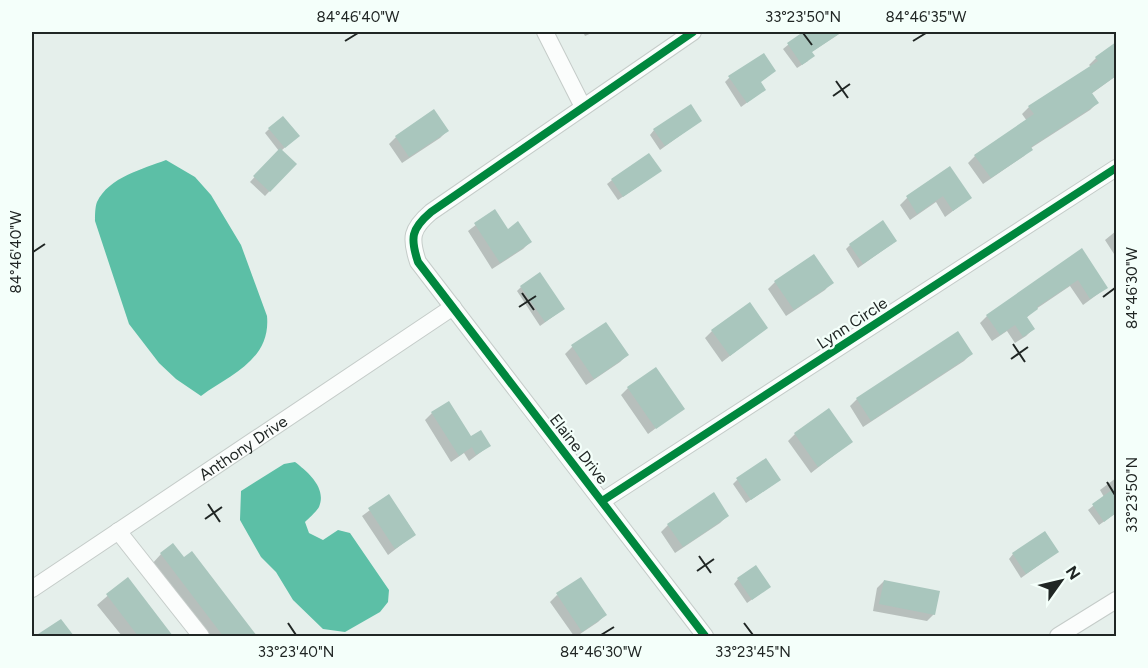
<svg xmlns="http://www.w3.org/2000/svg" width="1148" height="668" font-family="Figtree,sans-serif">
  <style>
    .water { fill: #5cbfa6 }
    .shadow { fill: #0003 }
    .building { fill: #a9c6bd }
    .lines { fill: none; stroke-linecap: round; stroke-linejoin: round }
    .minor-casing { stroke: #c5ccc9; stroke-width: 18 }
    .minor { stroke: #fbfdfc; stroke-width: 16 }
    .cycleway-casing { stroke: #f4fffa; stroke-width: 11 }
    .cycleway { stroke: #00873e; stroke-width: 8 }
    .ticks { fill: none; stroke: #202624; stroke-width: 2 }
    .labels { text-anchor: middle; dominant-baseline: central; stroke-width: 4.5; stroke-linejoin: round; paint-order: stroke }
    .street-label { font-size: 16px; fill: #202624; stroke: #f4fffa }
    .neatline { fill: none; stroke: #202624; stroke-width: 2 }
    .ticks-label { font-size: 15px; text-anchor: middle; fill: #202624 }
  </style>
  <rect width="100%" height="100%" fill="#e5efeb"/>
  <path class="water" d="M166,160L195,177L211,195L241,245L267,316C271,360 231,374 201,396L176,379L159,363L129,324L95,221C95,215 95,207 97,202C109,177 143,169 166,160Z
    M295,462C308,472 327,488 319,507C316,512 309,518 305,522L309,533L323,540L338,530L350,533L389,590L388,602L380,612L345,632L323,629L293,600L276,572L261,557L240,520L241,491L284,464Z"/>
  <path class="shadow" d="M583,32H594L585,36Z
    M802,32H842L810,53L808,61L797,68L783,49L800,35Z
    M1116,43V76L1091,94L1097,103L1090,110L1031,148L1024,156L983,184L968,163L975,156L1027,121L1022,114L1029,107L1091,67L1089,65L1096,58Z
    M774,71L759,83L764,90L741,107L725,82L729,78Z
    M700,121L660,150L650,135L654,130Z
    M269,129L293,140L281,151L295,164L265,196L250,182L279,151L265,133Z
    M447,131L440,138L402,163L389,144L396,137Z
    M950,169L970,198L945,217L936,202L910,220L900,205L907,198Z
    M655,175L618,200L607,184L612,180Z
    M494,211L507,231L530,242L523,249L492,269L468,231Z
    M1116,231V257L1105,240Z
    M896,241L858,268L846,249L850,245Z
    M1081,250L1106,288L1083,305L1070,286L1036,309L1026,318L1033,329L1026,336L1015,343L1007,331L992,341L980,323L987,316Z
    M775,282H832L825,290L786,316L768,289Z
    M521,287L558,313L540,326L517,291Z
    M606,324L627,355L620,362L586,385L565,354L572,347Z
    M766,328L722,362L705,338L712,331Z
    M971,354L964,361L863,427L850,406L857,399Z
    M628,388L683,408L648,434L621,395Z
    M432,413L470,438L489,446L469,461L464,453L451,462L425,420Z
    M795,434L851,442L811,473L788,441Z
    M1116,478V513L1099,525L1088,510L1104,497L1100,490Z
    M737,480L774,484L746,503L733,484Z
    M389,496L415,534L388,555L362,516Z
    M727,516L720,523L675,553L661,532L668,525Z
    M1057,552L1021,578L1009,559L1013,554Z
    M192,553L255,636H207L152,564L161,554L184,559Z
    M127,579L171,636H122L97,605Z
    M738,579L764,591L747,603L734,584Z
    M884,581L934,614L927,621L873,611L877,588Z
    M557,595L605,615L598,622L577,636H574L550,602Z"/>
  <path class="building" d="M803,32H842L812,52L815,56L802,65L787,43Z
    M1116,42V76L1092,93L1099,103L1031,147L1033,150L991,178L974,155L1034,114L1028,106L1098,61L1095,57Z
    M764,53L776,71L761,82L766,90L747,103L728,76Z
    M691,104L702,121L665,146L653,129Z
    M434,109L449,131L409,157L395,136Z
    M283,116L300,136L285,148L268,128Z
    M280,148L297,164L270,192L253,176Z
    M649,153L662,171L623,197L611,179Z
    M950,166L972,198L953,211L943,196L917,214L906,196Z
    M495,209L508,229L518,221L532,242L500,263L474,223Z
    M883,220L897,241L863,264L849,244Z
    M1082,248L1108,288L1090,299L1078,280L1037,307L1038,309L1027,317L1035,329L1023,337L1015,325L1000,335L986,315Z
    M814,254L834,283L794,310L774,281Z
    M540,272L565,309L545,322L520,286Z
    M750,302L768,328L730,356L711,330Z
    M606,322L629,355L594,379L571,345Z
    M958,331L973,354L871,421L856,398Z
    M656,367L685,409L656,429L627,387Z
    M449,401L471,436L481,430L491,446L476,455L472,447L459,456L431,412Z
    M829,408L853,442L818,467L794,433Z
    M766,458L781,480L751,500L736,478Z
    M1116,487V513L1104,522L1092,504Z
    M714,492L729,516L683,547L667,524Z
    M389,494L416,535L395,549L368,508Z
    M1045,531L1059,552L1026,574L1012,553Z
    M173,543L184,557L192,551L257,636H223L160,553Z
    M756,565L771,587L752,600L737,578Z
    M128,577L173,636H138L106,594Z
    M581,577L607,615L582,632L556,593Z
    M884,580L940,591L935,615L879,604Z
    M61,619L74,636H35Z"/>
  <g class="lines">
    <defs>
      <g id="minor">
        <path d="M545,32L583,107"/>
        <path d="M693,32L431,212C411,229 410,238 418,262L705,636"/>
        <path d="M602,501L1116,168"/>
        <path d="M118,531L201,636"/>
        <path id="s1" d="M32,589L453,307"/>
        <path d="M1058,636L1116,600"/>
      </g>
    </defs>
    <use href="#minor" class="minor-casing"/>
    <use href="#minor" class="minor"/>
    <defs>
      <path id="cycleway" d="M693,32L431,212C411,229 410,238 418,262L705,636
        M602,501L1116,168"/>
    </defs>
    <use href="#cycleway" class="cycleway-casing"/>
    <use href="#cycleway" class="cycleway"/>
  </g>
  <path class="ticks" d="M803,33L812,45M345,41L358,33M913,41L926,33M836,81L848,98M833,96L850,84M33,252L45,244M522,293L534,310M1103,297L1115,288M519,307L536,296M1013,344L1025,362M1011,359L1028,347M1107,482L1115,495M208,504L220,522M205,519L222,507M699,556L711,573M697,571L714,559M288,623L296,635M744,623L753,635M601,635L614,627"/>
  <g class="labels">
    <g class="street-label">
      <text transform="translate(852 323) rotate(-33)">Lynn Circle</text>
      <text stroke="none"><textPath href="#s1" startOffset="254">Anthony Drive</textPath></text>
      <text transform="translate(579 449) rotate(52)">Elaine Drive</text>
    </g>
  </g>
  <rect width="1148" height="668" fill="none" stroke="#f4fffa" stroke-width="66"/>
  <g transform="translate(1061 581) rotate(56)" stroke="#f4fffa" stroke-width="4.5" paint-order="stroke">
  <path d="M0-4.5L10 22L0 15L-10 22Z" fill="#202624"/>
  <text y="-9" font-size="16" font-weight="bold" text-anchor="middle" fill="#202624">N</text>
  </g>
  <rect x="33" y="33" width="1082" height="602" class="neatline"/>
  <g class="ticks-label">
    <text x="358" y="22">84°46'40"W</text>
    <text x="803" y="22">33°23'50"N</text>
    <text x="926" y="22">84°46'35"W</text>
    <text transform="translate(16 252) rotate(-90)" y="5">84°46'40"W</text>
    <text transform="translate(1132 288) rotate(-90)" y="5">84°46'30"W</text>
    <text transform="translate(1132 495) rotate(-90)" y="5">33°23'50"N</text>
    <text x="296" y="657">33°23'40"N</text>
    <text x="601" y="657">84°46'30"W</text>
    <text x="753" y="657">33°23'45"N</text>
  </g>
</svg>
